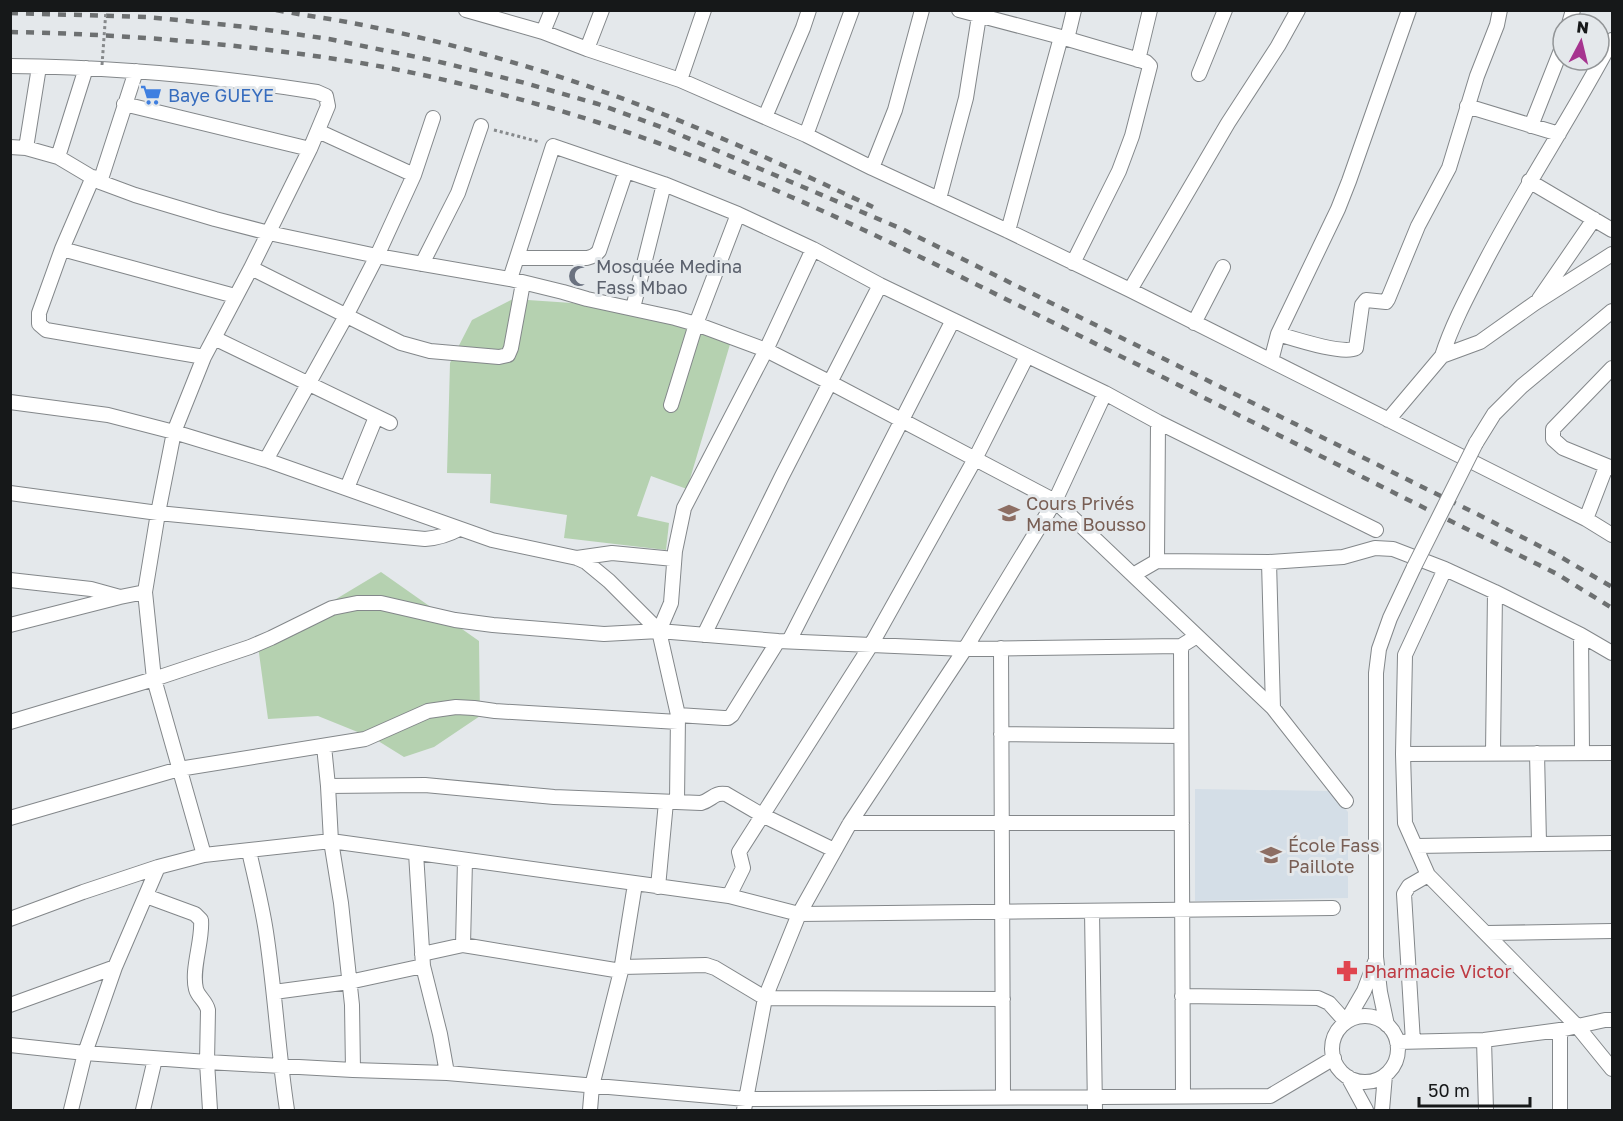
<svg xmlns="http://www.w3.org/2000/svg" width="1623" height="1121" font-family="'Golos Text',sans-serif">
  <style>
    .built { fill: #d4dee7 }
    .green { fill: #b5d1b0 }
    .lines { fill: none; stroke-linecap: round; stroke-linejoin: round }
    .minor-casing { stroke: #83878a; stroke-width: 16 }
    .path { stroke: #86898b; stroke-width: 3; stroke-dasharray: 3 3; stroke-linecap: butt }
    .minor { stroke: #fff; stroke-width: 14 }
    .rail { stroke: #6d7071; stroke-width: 4.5; stroke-dasharray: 8 8; stroke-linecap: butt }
    .minor-bridge-casing { stroke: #83878a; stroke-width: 16; stroke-linecap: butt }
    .path-bridge { stroke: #86898b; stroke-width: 3; stroke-dasharray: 3 3; stroke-linecap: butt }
    .minor-bridge { stroke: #fff; stroke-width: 14 }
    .labels { text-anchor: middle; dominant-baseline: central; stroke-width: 6; stroke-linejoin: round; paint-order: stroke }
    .shop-label { font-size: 18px; fill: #366cbe; stroke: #e4e8eb; text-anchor: start }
    .worship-label { font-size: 18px; fill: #5b616d; stroke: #e4e8eb; text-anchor: start }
    .education-label { font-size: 18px; fill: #785e54; stroke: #e4e8eb; text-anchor: start }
    .health-label { font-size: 18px; fill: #be3a42; stroke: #e4e8eb; text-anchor: start }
  </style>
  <rect width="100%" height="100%" fill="#e4e8eb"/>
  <path class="built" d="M1195,789L1330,791L1348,812V898L1195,901Z"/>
  <path class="green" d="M513,299L572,303L672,320L731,341L687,489L651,476L637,516L669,523L666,550L564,538L567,515L490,503L491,474L447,473L450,363L472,320Z
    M381,572L479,641L480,716L434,747L404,757L375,739L318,716L268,719L258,646Z"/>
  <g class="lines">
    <defs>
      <path id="minor" d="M466,10L543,32L587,49L680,80L806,135L872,168L1008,231L1130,290L1586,519L1612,535
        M959,10L1061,37L1146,62L1150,66L1132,136L1119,171L1073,263
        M1569,24L1573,10
        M543,32L552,10
        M1067,39L1074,10
        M587,49L602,10
        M1138,60L1150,10
        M10,66C113,67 215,76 317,92L326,96L328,106L310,149L251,268L204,357L174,432L158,513L145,592L154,679L204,855
        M1199,74L1225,10
        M680,80L704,10
        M124,104L310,149
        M1467,106L1559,134
        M765,117L803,28L809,10
        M1531,126L1563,45
        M318,131L414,175
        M806,135L852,10
        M10,147L26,148L58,157L100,182L135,195L215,219L269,233L377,256L510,279L563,292L587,299L675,318L696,324L766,350L831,383L1055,501L1273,708L1346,801
        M26,148L39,67
        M58,157L86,68
        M872,168L895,110L922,10
        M93,177L62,249L39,313V324L46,330L204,357
        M1529,181L1612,230
        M100,182L136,71
        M939,199L966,98L979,16
        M1008,231L1061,37
        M62,249L235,296
        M517,258H587C592,257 595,256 599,251L626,171
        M422,264L458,193L481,126
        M251,268L401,343L430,351L499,357L508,355L511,348L523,283
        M510,279L553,146L664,184L738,214L813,249L880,285L1105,393L1158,422L1376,530
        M1130,290L1228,123L1278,46L1298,10
        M1539,299L1594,219
        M633,308L664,184
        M1194,323L1223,267
        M1278,334C1295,339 1343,355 1356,348L1362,305L1366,300L1386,302L1388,299L1418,226L1449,168L1477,76L1497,25L1500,10
        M214,338L390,423
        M1442,356C1452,325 1467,297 1482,268C1522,190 1571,118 1612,40
        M1271,361L1278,334L1338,209L1349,181L1409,10
        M1612,368L1553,429V439L1563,448L1612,468
        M10,402L108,415L174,432L266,460L492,540L577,558L586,562L609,581L659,631L678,715L677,802
        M671,405L696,324L738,214
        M1388,420L1442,356L1480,342L1535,303L1612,254
        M1476,443L1494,414L1522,386L1612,311
        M266,460L346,316L377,256L414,175L433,118
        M347,488L376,417
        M10,493L158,513L425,539C438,538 448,535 459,529
        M1586,519L1606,467
        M577,558L612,553L674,559
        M1157,561L1158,422
        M1269,562L1273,708
        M1445,569L1405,655L1403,754L1405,823L1428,875L1577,1026L1612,1069
        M1133,575L1157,561L1269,562L1343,557L1375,548L1393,549L1445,569L1495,592L1581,635L1612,653
        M10,580L91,589L120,597
        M10,625L120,597L145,592
        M659,631L671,603L675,551L684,508L766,350L813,249
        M704,635L782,476L880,285
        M1581,635L1582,753
        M789,641L953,320
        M1181,646L1183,1096
        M1001,648L1003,1097
        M678,715L724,718H728L732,715L778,641
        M10,722L154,679L250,647L271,638L332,608L357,603H381L455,620L493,625L604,634L659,631L778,641L965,649L1181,646L1197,636
        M1001,734L1181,736
        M324,746L328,786
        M1493,753L1495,592
        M1537,753L1539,843
        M1403,754L1612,753
        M10,818L179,769L365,739L428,711L456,707L474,708L495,711L678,722
        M850,823H1182
        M1416,846L1612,843
        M249,851C255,878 262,905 266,932C275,991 278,1051 287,1110
        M416,853L423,966
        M465,860L463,945L621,971
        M658,887L666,802
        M146,896L195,914L201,920C203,940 191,969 196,989C198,997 206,1001 208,1010L207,1062L210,1110
        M729,896L743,868L739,852L871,645L975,459L1027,356
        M1092,911L1095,1110
        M10,919L83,892L158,867L204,855L331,841L328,786L425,785L554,797L701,803C712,800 714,792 726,794L762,815L834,850
        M1487,933L1612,931
        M422,954L463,945
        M622,967L706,965L715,968L765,998L1003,999
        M274,992L349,982L423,966L440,1034L447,1073
        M1182,996L1318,998L1329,1003L1346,1022L1364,991L1375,962
        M10,1005L115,967
        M1332 1049a33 33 0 1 1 66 0a33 33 0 1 1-66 0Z
        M1387,1025L1380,992L1376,957V673L1379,649L1390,618L1414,567
        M1560,1030V1110
        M1484,1040L1486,1110
        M1397,1042L1484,1040L1560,1030L1605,1020H1612
        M1413,1042L1404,894L1409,886L1428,875
        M10,1045L85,1053L207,1062L353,1070L447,1073L746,1099L1270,1096L1334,1058
        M353,1070L352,1005L341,903L331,841L729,896L799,914L1333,908
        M1348,1077L1366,1110
        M71,1110L85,1053L115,967L158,867
        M143,1110L155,1059
        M590,1110L592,1086L621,971L635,884
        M744,1110L765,998L799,914L850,823L965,649L1055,501L1105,393
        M1382,1110L1385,1075"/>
    </defs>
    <use href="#minor" class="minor-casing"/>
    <path class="path" d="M494,130L540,142"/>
    <use href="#minor" class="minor"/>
    <path class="rail" d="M276,10C301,15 327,18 352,23C420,36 488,54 554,75C664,110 769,158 873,207
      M10,13L147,17L247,27L329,39L436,61L525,83L598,104L664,128L902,229L1481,516L1559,556L1612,587
      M10,32C122,34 232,43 342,60C416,71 489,90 561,111C731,161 891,242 1050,321C1219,405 1388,490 1557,574L1612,608"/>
    <defs>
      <path id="minor-bridge" d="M1414,567L1476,443"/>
    </defs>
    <use href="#minor-bridge" class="minor-bridge-casing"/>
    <path class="path-bridge" d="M102,65L106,10"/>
    <use href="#minor-bridge" class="minor-bridge"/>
  </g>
  <defs>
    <symbol id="supermarket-bare" viewBox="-9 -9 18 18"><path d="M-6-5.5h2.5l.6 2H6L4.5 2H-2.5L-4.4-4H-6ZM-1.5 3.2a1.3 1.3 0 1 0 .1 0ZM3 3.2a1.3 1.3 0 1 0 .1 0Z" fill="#3f7fe0" stroke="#e4e8eb" stroke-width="2.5" paint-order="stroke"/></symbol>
    <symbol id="mosque-bare" viewBox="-9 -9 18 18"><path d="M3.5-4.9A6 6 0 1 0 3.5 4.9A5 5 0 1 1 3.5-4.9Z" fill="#6b7280" stroke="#e4e8eb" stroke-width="2.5" paint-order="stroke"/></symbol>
    <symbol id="school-bare" viewBox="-9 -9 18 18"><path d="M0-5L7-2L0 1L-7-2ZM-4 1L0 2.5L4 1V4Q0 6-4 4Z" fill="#8d6e63" stroke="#e4e8eb" stroke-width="2.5" paint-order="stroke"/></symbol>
    <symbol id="pharmacy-bare" viewBox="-9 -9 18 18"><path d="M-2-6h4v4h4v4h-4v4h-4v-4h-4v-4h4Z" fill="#e0444e" stroke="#e4e8eb" stroke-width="2.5" paint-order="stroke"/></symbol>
  </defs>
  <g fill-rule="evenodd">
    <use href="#supermarket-bare" x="136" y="80" width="30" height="30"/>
    <use href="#mosque-bare" x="564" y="261" width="30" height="30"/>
    <use href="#school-bare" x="994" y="498" width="30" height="30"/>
    <use href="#school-bare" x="1256" y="840" width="30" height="30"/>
    <use href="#pharmacy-bare" x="1332" y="956" width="30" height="30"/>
  </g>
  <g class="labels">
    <g class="shop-label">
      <text x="168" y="95">Baye GUEYE</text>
    </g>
    <g class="worship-label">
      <text x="596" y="266">Mosquée Medina<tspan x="596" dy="21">Fass Mbao</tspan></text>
    </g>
    <g class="education-label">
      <text x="1026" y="503">Cours Privés<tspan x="1026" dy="21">Mame Bousso</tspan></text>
      <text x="1288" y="845">École Fass<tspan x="1288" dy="21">Paillote</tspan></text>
    </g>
    <g class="health-label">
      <text x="1364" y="971">Pharmacie Victor</text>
    </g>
  </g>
  <rect width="1623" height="1121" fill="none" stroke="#161819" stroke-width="24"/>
  <g transform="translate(1581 42) rotate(7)"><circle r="28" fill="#e4e8eb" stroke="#929597" stroke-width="1.5"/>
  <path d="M0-4.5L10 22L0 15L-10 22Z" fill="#a6348f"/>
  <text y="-9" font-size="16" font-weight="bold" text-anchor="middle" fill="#161819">N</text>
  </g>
  <path d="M1419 1097v9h111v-9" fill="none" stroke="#161819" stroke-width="3"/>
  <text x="1428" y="1097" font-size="18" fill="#161819" stroke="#e4e8eb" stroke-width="4.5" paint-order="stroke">50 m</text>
</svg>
